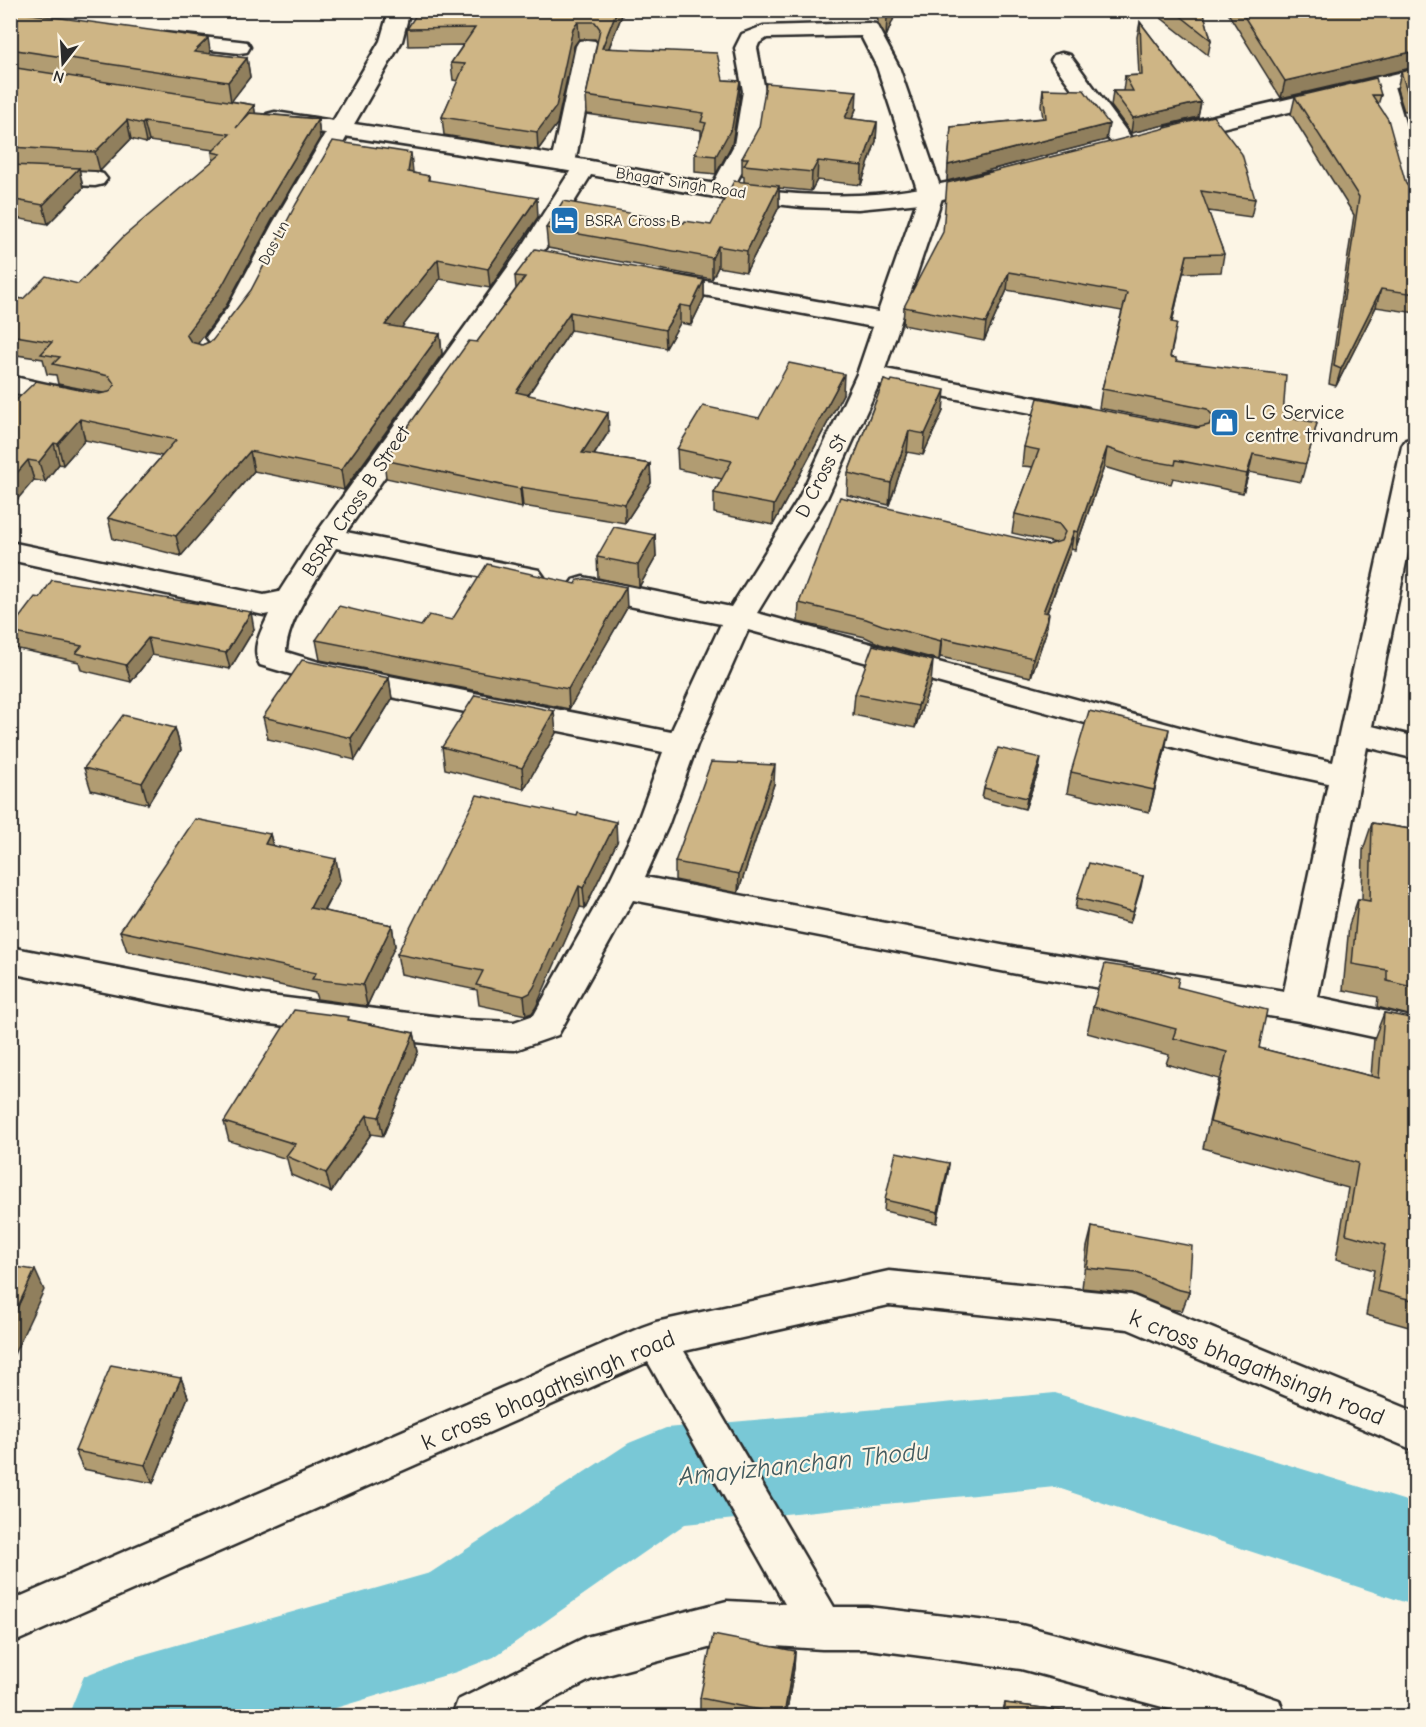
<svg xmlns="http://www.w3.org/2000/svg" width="1426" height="1727" font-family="'Comic Neue',sans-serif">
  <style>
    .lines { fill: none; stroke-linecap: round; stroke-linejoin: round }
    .river { fill: #79c8d6; fill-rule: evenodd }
    .street-casing { stroke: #2b2b2b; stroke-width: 5 }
    .secondary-casing { stroke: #2b2b2b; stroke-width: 5 }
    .street { fill: #fcf5e5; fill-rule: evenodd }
    .secondary { fill: #fcf5e5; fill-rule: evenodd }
    .wall { fill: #b19c72; stroke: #2b2b2b; stroke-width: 1.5 }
    .shaded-wall { fill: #907f5d; stroke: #2b2b2b; stroke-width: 1.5 }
    .building { fill: #ceb585; stroke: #2b2b2b; stroke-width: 1.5 }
    .labels { text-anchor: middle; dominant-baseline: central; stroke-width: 4.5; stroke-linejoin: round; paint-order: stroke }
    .far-street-label { font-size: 16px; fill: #2b2b2b; stroke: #fcf5e5 }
    .far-poi-label { font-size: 16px; fill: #2b2b2b; stroke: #fcf5e5; text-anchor: start }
    .poi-label { font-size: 20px; fill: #2b2b2b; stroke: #fcf5e5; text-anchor: start }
    .street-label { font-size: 20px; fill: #2b2b2b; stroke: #fcf5e5 }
    .near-street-label { font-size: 24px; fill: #2b2b2b; stroke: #fcf5e5 }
    .near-water-label { font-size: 26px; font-style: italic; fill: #425a5e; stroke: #fcf5e5 }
  </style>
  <rect width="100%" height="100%" fill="#fcf5e5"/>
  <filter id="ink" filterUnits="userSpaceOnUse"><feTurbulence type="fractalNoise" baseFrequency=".0167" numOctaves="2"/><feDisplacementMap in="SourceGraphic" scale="12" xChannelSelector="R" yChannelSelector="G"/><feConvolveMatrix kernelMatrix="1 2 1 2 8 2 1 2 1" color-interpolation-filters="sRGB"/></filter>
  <g filter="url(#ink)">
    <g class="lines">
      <path class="river" d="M1055,1393L1416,1504V1606L1055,1487L685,1524L494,1657L456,1672L309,1716H68L84,1676L124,1660L430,1573L629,1443L666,1428Z"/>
      <defs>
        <path id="street" d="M389,10H410L402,41L297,223L253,309L228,342L219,345L210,342L206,337L228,307L273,223L380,41Z
          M868,23L876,24L899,67L943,195L885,369L1079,406L1088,408L1092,414L1088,420L1079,422L879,384L827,498L757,613L1216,737L1333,762L1402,446L1406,440L1416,438V514L1372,726L1416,737V759L1367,747L1318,997L1416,1018V1046L1299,1021L1017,974L633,900L558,1035L515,1050L465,1048L254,1022L10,973V947L254,994L465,1020L514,1022L534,1015L608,884L636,826L663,752L317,682L260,665C250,648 262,630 269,614L264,615L10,560V542L264,595L279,592L318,531L518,253L576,162L584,160L592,162L596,167L541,255L346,532L529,568L539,570L544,577L539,584L529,586L336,548C320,574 286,622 286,652L319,662L671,732L721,624L583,597L573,594L568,587L573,580L583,577L731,607L799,498L857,374L873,327L661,287L652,285L649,280L652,275L661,273L878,312L919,195L877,67L861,36L767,38L759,43L757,48L765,91L756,145L729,196L721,198L713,196L709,191L734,145L743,91L735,48L742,34L763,26ZM748,630L1216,759L1328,783L1284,991L1017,948L645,877L668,826L697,745Z
          M164,33L239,41L247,42L250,47L247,52L239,53L156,44L153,39L156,34Z
          M587,40L595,41L598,46L575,163L571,168L563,170L555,168L551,163L576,46L579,41Z
          M1062,53L1070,55L1132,139L1135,144L1132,149L1124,151L1116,149L1051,60L1054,55Z
          M1382,76L1390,78L1393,83L1416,159V208L1408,206L1404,201L1371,83L1374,78Z
          M10,168L95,172L103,174L107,179L103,184L95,186L10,182Z
          M10,376L82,392L86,398L82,404L73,406L10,392Z
          M889,1271L1131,1295L1416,1412V1451L1128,1329L889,1305L684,1351L834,1607H868L1021,1625L1168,1663L1279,1700L1285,1716H1196L1021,1669L868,1649H822L727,1643L592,1679L520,1716H452L458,1700L586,1637L727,1601L785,1604L648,1362L10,1644V1601L642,1327L656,1322Z"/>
        <path id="secondary" d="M1416,69V82L1175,139L1167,137L1164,132L1167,127Z
          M275,112C371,127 467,140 562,156C659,172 760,199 859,195C904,193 944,184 988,173L996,175L1000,180L996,185L931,202L858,209L802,207L721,198L563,170L267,124L264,119L267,114Z"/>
      </defs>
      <use href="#street" class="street-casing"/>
      <use href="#secondary" class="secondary-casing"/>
      <use href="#street" class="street"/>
      <use href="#secondary" class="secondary"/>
    </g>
    <path class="wall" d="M10,10H24V13L211,54L247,58L250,77L231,101L254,105L255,113L318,119L320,138L271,222L226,306L197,344L202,345L212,341L413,173L429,176V181L538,217L490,288L440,279L401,328L440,334L442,354L344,490L254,471L181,556L113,539L108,518L162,456L85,440L63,465L59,464L45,482L34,480L10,406L103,393L58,384L56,375L47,374L43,359L10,354V297L23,299L78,284L213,161L212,152L214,150L149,141L146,143L131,139L100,171L79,170L83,188L48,224L10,217Z
      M624,10L609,48L723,80L740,81L739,99L732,144L716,174L695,172V154L701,138V130L587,114L586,96L597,42L595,39H579L574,46L557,124L538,150L444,135L442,117L458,81L453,80L451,63L463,45L408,46L407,29Z
      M877,10H897L886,37L878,23Z
      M1151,10H1203L1211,40L1208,55Z
      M1226,10H1416L1415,67L1281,98Z
      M1140,22L1201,102L1198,117L1131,133L1111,106L1113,91H1123L1125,76L1139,75L1137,37Z
      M1416,68V110L1404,111L1397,89L1401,72Z
      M1043,89L1106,140L947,181L951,127L1043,118L1041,105Z
      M1381,95L1378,105L1406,184L1412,191H1416V313L1376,307L1336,386L1329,384L1354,215L1291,114L1295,97Z
      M856,109L852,119L877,122L876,141L861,185L817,180L811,191L779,188V207L746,272L718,267L712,279L548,248L546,228L684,223L711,225L744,182V177L742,176V158Z
      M1213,116L1255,199L1251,217L1208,211L1224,254L1221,272L1183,273L1172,322L1174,341L1170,357L1176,361L1283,416L1317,423L1301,482L1249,472L1243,493L1173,478L1171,484L1137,477L1104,467L1075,550L1071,549L1047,613L1046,632L1031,677L940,657L939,660L880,644L865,637L798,622L799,603L1056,543L1012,533L1015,514L1033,467L1022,466L1024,447L1199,427L1099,408L1102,389L1122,311L1007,290L984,341L903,325L904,307Z
      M515,276L704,280V298L691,325L680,323L666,348L571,330L528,395L609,431L594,455L650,464L651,483L625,523L523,506L522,508L386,478L384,460L477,342L516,289Z
      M884,380L943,411L923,455L907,452L889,505L847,495L848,473Z
      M843,394L773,525L714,513V493L722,479L678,469L677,449L759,418Z
      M655,535L656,557L639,587L598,578L597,557Z
      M627,608L569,709L320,660L316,640L421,626L452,620Z
      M254,629L230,669L152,655L131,682L81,670L79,662L14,648L10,636V630Z
      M389,678L392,699L355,760L268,739L263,717Z
      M931,683L915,728L853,715L855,694Z
      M175,728L181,750L148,804L91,790L84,768Z
      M556,733L524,789L445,769L442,747Z
      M1165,750L1149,812L1067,793L1071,772Z
      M1039,769L1025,809L982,798L984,788Z
      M774,784L738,893L675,880V862Z
      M1372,823L1416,830V1017L1377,1007L1378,997L1343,990L1349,925L1358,899H1362L1363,850Z
      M270,834L273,845L340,880L324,911L392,925L395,946L367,1006L317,999L315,993L127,951L120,931Z
      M617,842L585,908L580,907L532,1013L526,1015L479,1005L477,990L401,974L397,954Z
      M1143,876L1130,923L1075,909L1077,898Z
      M1177,987L1259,1048L1371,1076L1374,1039L1384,1013L1416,1019V1329L1366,1315L1374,1270L1336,1259L1348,1188L1203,1148L1219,1079L1166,1064L1169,1055L1087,1033L1093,1007Z
      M350,1020L414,1033L418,1052L383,1136L371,1134L331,1192L291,1175L287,1159L229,1141L224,1122Z
      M949,1163L937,1223L884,1211L885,1200Z
      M1092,1227L1189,1292L1182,1311L1170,1309L1131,1293L1082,1288L1087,1247Z
      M181,1378L188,1397L153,1483L83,1469L75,1451Z
      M795,1651L794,1668L786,1716H714L700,1714V1698Z
      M1005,1703L1102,1716H1001Z"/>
    <path class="shaded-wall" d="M617,10H624L602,65V48Z
      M890,10H897L886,37L887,17Z
      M578,22L579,39L574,46L557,124L538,150L537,132L573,28Z
      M208,38L211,56L194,52Z
      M1416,51L1415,67L1281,98L1285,81Z
      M247,58L250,77L231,102L228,82Z
      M740,81L739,99L732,144L716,174V156Z
      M857,91L856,109L844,137L845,118Z
      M1201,102L1198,117L1131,133L1133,118Z
      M254,105L257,124L236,128Z
      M318,119L320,138L271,222L226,306L190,354L186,334L268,202Z
      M127,120L131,139L100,171L95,152Z
      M144,122L149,141L146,143L142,124Z
      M877,122L876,141L861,185L862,166Z
      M1109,124L1106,140L947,181L948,165Z
      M411,153L413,172L410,192L408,172Z
      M818,161L817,180L811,191L812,172Z
      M79,168L83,188L48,224L43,205Z
      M779,186V207L746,272L747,251Z
      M537,198L538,217L490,288L488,269Z
      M718,246V267L712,279V258Z
      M1187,255L1183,273L1168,340L1171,322Z
      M438,259L440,279L388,345L385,325Z
      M1009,272L1007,290L984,341L986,323Z
      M704,280V298L691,325V307Z
      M1381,289L1376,307L1336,386L1341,369Z
      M680,305V323L666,348L665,330Z
      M570,312L571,330L517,411L516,392Z
      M440,334L442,354L344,490L341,470Z
      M844,374L843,394L773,525L774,505Z
      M945,390L943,411L923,455L925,434Z
      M608,413L609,431L583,472L582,453Z
      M80,419L85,440L63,465L58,444Z
      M909,431L907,452L889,505L891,483Z
      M54,443L59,464L45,482L39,462Z
      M1107,448L1104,467L1075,550L1078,532Z
      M250,451L254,471L181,556L176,536Z
      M1253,454L1249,472L1243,493L1247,474Z
      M28,460L34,480L10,508V481Z
      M650,464L651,483L625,523V504Z
      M521,487L523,506L522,508L520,489Z
      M1074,531L1071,549L1040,630L1043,612Z
      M655,535L656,557L639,587L638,565Z
      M626,587L627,608L569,709L568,689Z
      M251,612L254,629L230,669L226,653Z
      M1049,613L1046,632L1031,677L1033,658Z
      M148,638L152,655L131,682L126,665Z
      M942,638L940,657L939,660L941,641Z
      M933,661L931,683L915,728L918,706Z
      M389,678L392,699L355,760L351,738Z
      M554,711L556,733L524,789L522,768Z
      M175,728L181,750L148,804L142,783Z
      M1169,729L1165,750L1149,812L1154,790Z
      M1041,758L1039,769L1025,809L1027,798Z
      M775,765L774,784L738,893L739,874Z
      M616,822L617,842L585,908L583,888Z
      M270,834L275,855L265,844Z
      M336,859L340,880L314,928L310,908Z
      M1143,876L1141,887L1130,923L1133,912Z
      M579,886L580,907L536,1007L532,1013L526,1015L524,996Z
      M392,925L395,946L367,1006L363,985Z
      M414,1033L418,1052L383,1136L379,1117Z
      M367,1115L371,1134L331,1192L326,1173Z
      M949,1163L948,1173L937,1223L938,1212Z
      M35,1270L44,1290L10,1363V1323Z
      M181,1378L188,1397L153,1483L145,1465Z
      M795,1651L794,1668L786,1716H784Z"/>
    <path class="building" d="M419,10H617L602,48L717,53L723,80L740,81L732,127L716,156L695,154L706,123L701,122L704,113L586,96L600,29L595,22H578L573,28L556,107L537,132L442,117L465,64L451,63L475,28L407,29Z
      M883,10H890L887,17Z
      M1173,10H1203L1211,40Z
      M1240,10H1416V51L1285,81Z
      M10,11L208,38L194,52L247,58L228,82L10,49Z
      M1140,22L1201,102L1133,118L1113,91H1133L1125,76L1142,75Z
      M10,67L254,105L236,128L250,113L318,119L268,202L222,286L186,334L191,342L202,345L212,341L251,290L296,204L333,141L411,153L408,172L429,176L428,180L537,198L488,269L438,259L385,325L440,334L341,470L250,451L176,536L108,518L176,440L80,419L58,444L54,443L39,462L28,460L10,481V406L36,381L99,394L109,392L115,385L109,376L53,364L60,357L41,354L52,342L10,335V297L23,299L46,276L78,284L123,237L221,154L212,152L230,134L144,122L142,124L127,120L95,152L10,147Z
      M1416,68V93L1408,94L1401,72Z
      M1376,78L1381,95H1372L1388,119L1406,184L1412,191H1416V294L1381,289L1341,369L1334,366L1359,197L1295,97Z
      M766,83L857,91L845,118L877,122L862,166L818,161L812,172L744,165L748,158H742L759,127Z
      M1043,89L1084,90L1109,124L948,165L951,127L1046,118Z
      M1213,116L1242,154L1255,199L1201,191L1224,254L1187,255L1171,322L1177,323L1170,357L1176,358V361L1286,375L1283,416L1317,423L1306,464L1253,454L1247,474L1176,460L1175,465L1140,459L1107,448L1078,532L1074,531L1043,612L1049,613L1033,658L942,638L941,641L882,625L866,619L799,603L840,497L1048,545L1061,541L1065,532L1059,524L1015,514L1039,450L1024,447L1038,398L1196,428L1209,425L1213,416L1207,409L1102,389L1127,293L1009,272L986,323L904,307L943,232L947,183Z
      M10,165L79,168L43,205L10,199Z
      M734,181L779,186L747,251L718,246L712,258L546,228L563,201L684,223L685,221L711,225Z
      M535,249L704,280L691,307L680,305L665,330L570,312L516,392L608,413L582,453L650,464L625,504L521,487L520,489L384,460L469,341L477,342L525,277L515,276Z
      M789,363L844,374L774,505L714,493L732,461L677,449L703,406L759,418Z
      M884,380L891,382L892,380L945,390L925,434L909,431L891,483L848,473Z
      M614,527L655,535L638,565L597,557Z
      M487,564L576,584L578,580L585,579L626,587L568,689L316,640L339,606L421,626L429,615L452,620Z
      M52,580L251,612L226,653L148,638L126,665L76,653L82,646L10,632V630L35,597L40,598Z
      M873,645L933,661L918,706L855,694Z
      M302,660L389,678L351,738L263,717Z
      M475,695L554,711L522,768L442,747Z
      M1089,711L1169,729L1154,790L1071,772Z
      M123,715L175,728L142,783L84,768Z
      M998,748L1041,758L1027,798L984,788Z
      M711,762L775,765L739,874L675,862Z
      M477,795L577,816L578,813L616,822L583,888L579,886L534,987L530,993L524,996L476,985L483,971L397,954Z
      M195,819L270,834L265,844L336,859L310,908L392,925L363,985L312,979L316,973L120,931Z
      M1372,823L1416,830V988L1387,981V970L1352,964L1358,899L1370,901Z
      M1089,863L1143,876L1133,912L1077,898Z
      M1105,964L1158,972L1179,978L1177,987L1267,1010L1259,1048L1379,1078L1384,1013L1416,1019V1301L1377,1291L1385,1245L1346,1234L1358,1163L1210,1122L1227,1052L1173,1038L1176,1029L1093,1007Z
      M294,1010L349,1017L348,1020L414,1033L379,1117L367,1115L326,1173L286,1156L295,1144L224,1122Z
      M896,1152L949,1163L938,1212L885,1200Z
      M1092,1227L1192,1246L1189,1292L1176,1289L1137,1273L1087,1268Z
      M10,1266L35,1270L10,1323Z
      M111,1365L181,1378L145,1465L75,1451Z
      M713,1635L795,1651L784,1715L700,1698Z
      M1005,1703L1102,1716H1005Z"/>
  </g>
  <defs>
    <symbol id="hotel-square" viewBox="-11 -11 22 22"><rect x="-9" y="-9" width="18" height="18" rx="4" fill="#1f6fb2" stroke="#fcf5e5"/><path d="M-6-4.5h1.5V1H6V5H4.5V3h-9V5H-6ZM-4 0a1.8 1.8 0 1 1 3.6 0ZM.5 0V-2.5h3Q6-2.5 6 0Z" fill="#fff"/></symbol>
    <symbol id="shop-square" viewBox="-11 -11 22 22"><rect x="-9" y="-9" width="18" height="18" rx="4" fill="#1f6fb2" stroke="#fcf5e5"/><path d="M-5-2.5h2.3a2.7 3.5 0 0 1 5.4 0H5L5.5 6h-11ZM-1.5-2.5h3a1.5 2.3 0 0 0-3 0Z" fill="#fff"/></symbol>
  </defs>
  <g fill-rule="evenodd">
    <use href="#hotel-square" x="548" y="204" width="33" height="33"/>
    <use href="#shop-square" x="1208" y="406" width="33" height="33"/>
  </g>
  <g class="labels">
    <g class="far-street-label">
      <text transform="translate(681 183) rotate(9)">Bhagat Singh Road</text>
      <text transform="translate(274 243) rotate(-62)">Das Ln</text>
    </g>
    <g class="far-poi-label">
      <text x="585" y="221">BSRA Cross B</text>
    </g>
    <g class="poi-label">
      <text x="1245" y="412">L G Service<tspan x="1245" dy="23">centre trivandrum</tspan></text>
    </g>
    <g class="street-label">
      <text transform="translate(821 476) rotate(-63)">D Cross St</text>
      <text transform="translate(356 501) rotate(-56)">BSRA Cross B Street</text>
    </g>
    <g class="near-street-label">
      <text transform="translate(1257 1367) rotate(22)">k cross bhagathsingh road</text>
      <text transform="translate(548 1390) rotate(-23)">k cross bhagathsingh road</text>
    </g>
    <g class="near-water-label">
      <text transform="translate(804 1464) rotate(-6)">Amayizhanchan Thodu</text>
    </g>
  </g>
  <rect width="1426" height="1727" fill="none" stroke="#fcf5e5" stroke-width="36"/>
  <rect x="18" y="18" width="1390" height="1691" fill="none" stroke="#2b2b2b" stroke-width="2" filter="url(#ink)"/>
  <g transform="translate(63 63) rotate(197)" stroke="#fcf5e5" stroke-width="4.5" paint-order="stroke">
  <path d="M0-4.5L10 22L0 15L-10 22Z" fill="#2b2b2b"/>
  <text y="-9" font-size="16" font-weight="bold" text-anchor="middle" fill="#2b2b2b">N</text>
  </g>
</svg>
